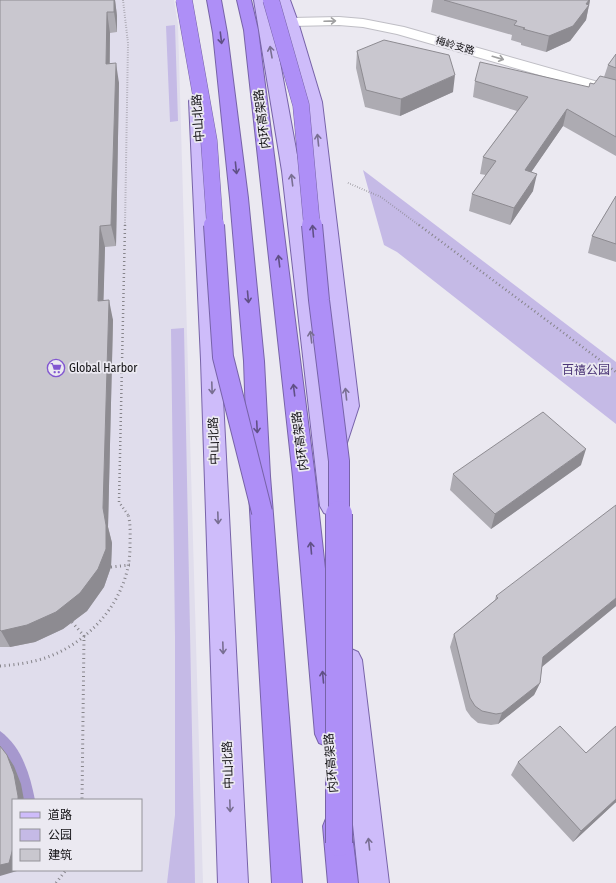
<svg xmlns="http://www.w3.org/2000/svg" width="616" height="883" font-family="'Fira Sans Condensed','Noto Sans SC',sans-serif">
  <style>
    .built { fill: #e0ddec; fill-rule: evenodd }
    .green { fill: #c5bae6 }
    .water { fill: #a698ce }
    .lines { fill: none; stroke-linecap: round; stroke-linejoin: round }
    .minor-casing { stroke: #bfbec5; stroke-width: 2 }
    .major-casing { stroke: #7763a8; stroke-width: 2 }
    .highway-casing { stroke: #7763a8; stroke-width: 2 }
    .path-far2 { stroke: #86848a; stroke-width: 2; stroke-dasharray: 0.5 2; stroke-linecap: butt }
    .path-far1 { stroke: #86848a; stroke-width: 2.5; stroke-dasharray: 1 3; stroke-linecap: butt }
    .path { stroke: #86848a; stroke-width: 3; stroke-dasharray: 1 3.5; stroke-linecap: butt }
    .minor { fill: #fff; fill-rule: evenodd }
    .major { fill: #cebcfa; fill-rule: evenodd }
    .highway { fill: #ae8ff7; fill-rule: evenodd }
    .highway-bridge-far2-casing { stroke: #7763a8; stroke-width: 17; stroke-linecap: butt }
    .highway-bridge-far1-casing { stroke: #7763a8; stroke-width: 22; stroke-linecap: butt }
    .highway-bridge-casing { stroke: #7763a8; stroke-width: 28; stroke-linecap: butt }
    .highway-bridge-far2 { stroke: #ae8ff7; stroke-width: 16 }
    .highway-bridge-far1 { stroke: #ae8ff7; stroke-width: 20 }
    .highway-bridge { stroke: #ae8ff7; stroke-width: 26 }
    .wall { fill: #adabb2 }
    .shaded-wall { fill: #8d8b91 }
    .building { fill: #c9c7cf; stroke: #8d8b91 }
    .oneway { stroke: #a0a0a1 }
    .oneway2 { stroke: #605086 }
    .oneway3 { stroke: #796f92 }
    .labels { text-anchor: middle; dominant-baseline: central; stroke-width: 3.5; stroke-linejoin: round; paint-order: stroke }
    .far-street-label { font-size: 10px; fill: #121114; stroke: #ebe9f1 }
    .street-label { font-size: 12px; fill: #121114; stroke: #ebe9f1 }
    .poi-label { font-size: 12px; fill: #121114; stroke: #ebe9f1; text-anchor: start }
    .park-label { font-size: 12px; fill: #4a3476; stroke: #ebe9f1 }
  </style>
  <rect width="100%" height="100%" fill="#ebe9f1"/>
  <path class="built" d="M0,0H174L178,25L203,883H0ZM13,800H141V870H13Z"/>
  <path class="green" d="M175,25L178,121L170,122L166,26Z
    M363,170L616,362V424L397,252L384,245Z
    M184,328L195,883H167L175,815V637L171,329Z"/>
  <path class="water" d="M0,731C22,747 30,775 35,800H24L0,747Z"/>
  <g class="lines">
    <defs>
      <path id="minor" d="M339,17L363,19L404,27L616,87V97L397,34L363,27L339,25L291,26L286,25L284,22L286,19L291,18Z"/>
      <path id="major" d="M254,0H268L270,8L300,171L332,422L337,406L306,102L284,22L276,0H290L298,22L322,102L359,406L344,452L337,454L344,506L340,513L332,516L324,513L320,506L282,171Z
        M197,96L203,98L205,101L221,360L248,883H218L201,360L189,101L191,98Z
        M349,648L358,652L362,660L389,883H359L336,660L340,652Z"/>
      <path id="highway" d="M207,0H221L227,33L248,198L264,361L270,476L302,883H272L248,476L244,361L230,198L213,33Z
        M237,0H251L258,30L315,477L343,734L339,743L329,747L319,743L315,734L293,477L244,30Z
        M337,812L347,816L351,826L358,883H328L323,826L327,816Z"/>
    </defs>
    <use href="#minor" class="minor-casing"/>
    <use href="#major" class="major-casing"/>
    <use href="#highway" class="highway-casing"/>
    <path class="path-far2" d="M123,0L128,43L125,226
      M348,183L381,197L420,226"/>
    <path class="path-far1" d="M125,225L119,502L128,515
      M419,225L616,372"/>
    <path class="path" d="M111,567L130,565
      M72,622L84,636L82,800
      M0,666C14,665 28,663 42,659C90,644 130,598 130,547C130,536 131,524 128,514
      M56,883L66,870"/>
    <use href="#minor" class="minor"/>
    <use href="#major" class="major"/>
    <use href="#highway" class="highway"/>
    <defs>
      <path id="highway-bridge-far2" d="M184,0L209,141L215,226
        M271,0L301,105L312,226"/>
      <path id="highway-bridge-far1" d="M214,225L223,357L262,512
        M312,225L319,300L339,461V515"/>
      <path id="highway-bridge" d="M339,514V843"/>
    </defs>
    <use href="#highway-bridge-far2" class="highway-bridge-far2-casing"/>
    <use href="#highway-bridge-far1" class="highway-bridge-far1-casing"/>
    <use href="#highway-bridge" class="highway-bridge-casing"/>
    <use href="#highway-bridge-far2" class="highway-bridge-far2"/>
    <use href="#highway-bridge-far1" class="highway-bridge-far1"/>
    <use href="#highway-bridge" class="highway-bridge"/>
  </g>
  <path class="wall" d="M0,0H115L117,16V32L110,33V64L119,83L116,246L105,247L103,300L113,320L108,527L112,543L111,567L104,587L87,611L63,629L35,642L10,647H0Z
    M433,0H590L586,20L570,41L546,52L521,45V43L511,40L512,35L431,12Z
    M357,51L453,92L400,116L365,107L356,68Z
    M616,54V156L563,126L531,172L533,191L510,225L469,211L472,194L486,175L480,174L483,157L517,111L473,97L475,81L589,87L604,77L608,65Z
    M616,196V262L588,253L592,236Z
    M581,465L491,529L450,490L453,474Z
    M496,596L616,606L542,667L540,683L534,695L498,724L491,725L478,723L471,717L466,710L450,647L454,634L495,600Z
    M616,726V803H615L573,842L511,775L518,762L586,753Z"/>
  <path class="shaded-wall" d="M114,0H115L117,16V32L114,12Z
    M589,0H590L589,6V5L586,20L570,41L546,52L549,36L586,4Z
    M107,12L110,33L109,84L106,64Z
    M116,63L119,83L116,246L111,225Z
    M455,75L453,92L400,116L401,99Z
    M567,109L563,126L521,187L525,170Z
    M537,174L533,191L510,225L514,208Z
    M100,226L105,247L103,321L98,301Z
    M109,300L113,320L108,527L112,543L111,567L104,587L87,611L63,629L35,642L10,647L1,631L103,508Z
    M586,449L581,465L491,529L495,514Z
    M616,598V606L538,670L543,657Z
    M540,683L534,695L498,724L502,713Z
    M7,755L14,766L21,784L24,800H18Z
    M616,799V802L573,842L581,831Z
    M13,848V870H17V871L0,876V865Z"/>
  <path class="building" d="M0,0H114V12H107L106,64L116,63L111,225L100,226L98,301L109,300L103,508L106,525V549L98,569L80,593L56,612L27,625L1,631L0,630Z
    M444,0H589L586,4L589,5L573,26L549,36L523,29L525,28L514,25L517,21Z
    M384,40L449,55L455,75L401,99L366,90L357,51Z
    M616,54V68L608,65Z
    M480,62L589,87L590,83L594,84L600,76L616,80V137L567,109L525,170L537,174L514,208L472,194L496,161L483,157L528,97L475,81Z
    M616,196V244L592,236Z
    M543,412L586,449L495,514L453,474Z
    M616,505V598L543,657L540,683L502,713L496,714L482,711L475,706L470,698L454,634L498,598L496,596Z
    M560,726L586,753L616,726V799L581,831L518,762Z
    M0,746L7,755L14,774L18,796V800H13V848L9,863L0,865Z"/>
  <defs><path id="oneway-shaft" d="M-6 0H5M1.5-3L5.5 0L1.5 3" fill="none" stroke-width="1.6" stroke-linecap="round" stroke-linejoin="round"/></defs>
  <g class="oneway">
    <use href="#oneway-shaft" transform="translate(330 21) rotate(-2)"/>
    <use href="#oneway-shaft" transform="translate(498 58) rotate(16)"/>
  </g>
  <g class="oneway2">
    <use href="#oneway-shaft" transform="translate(221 38) rotate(83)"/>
    <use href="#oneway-shaft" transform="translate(236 168) rotate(84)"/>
    <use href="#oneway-shaft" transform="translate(313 231) rotate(-95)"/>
    <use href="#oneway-shaft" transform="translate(279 261) rotate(-97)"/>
    <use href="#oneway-shaft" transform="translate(248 297) rotate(85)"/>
    <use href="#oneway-shaft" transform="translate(294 390) rotate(-97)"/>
    <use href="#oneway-shaft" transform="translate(257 427) rotate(87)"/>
    <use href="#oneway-shaft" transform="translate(311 548) rotate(-95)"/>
    <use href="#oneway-shaft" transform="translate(323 677) rotate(-95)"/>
  </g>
  <g class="oneway3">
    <use href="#oneway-shaft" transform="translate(271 52) rotate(-100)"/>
    <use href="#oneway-shaft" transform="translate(318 140) rotate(-96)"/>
    <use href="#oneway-shaft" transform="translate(292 180) rotate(-97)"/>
    <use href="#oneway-shaft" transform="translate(311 337) rotate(-97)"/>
    <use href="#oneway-shaft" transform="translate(212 388) rotate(88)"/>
    <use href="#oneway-shaft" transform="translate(346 394) rotate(-96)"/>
    <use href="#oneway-shaft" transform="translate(218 518) rotate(88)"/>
    <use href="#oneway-shaft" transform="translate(223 648) rotate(88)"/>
    <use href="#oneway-shaft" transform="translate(230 806) rotate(88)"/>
    <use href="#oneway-shaft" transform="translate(369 844) rotate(-96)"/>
  </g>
  <defs>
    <symbol id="supermarket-ring" viewBox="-11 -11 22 22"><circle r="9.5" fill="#ebe9f1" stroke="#8257d1" stroke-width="1.5"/><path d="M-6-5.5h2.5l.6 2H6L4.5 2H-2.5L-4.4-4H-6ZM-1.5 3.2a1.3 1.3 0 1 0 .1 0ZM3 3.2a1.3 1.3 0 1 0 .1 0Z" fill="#8257d1"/></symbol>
  </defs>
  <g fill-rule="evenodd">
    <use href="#supermarket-ring" x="46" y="358" width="20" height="20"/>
  </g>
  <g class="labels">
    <g class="far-street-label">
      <text transform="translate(455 46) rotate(16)">梅岭支路</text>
    </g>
    <g class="street-label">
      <text transform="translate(198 118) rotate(-94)">中山北路</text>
      <text transform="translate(262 119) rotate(-97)">内环高架路</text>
      <text transform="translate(214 441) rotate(-92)">中山北路</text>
      <text transform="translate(300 441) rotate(-97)">内环高架路</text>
      <text transform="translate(331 763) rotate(-95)">内环高架路</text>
      <text transform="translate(228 765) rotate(-92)">中山北路</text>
    </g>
    <g class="poi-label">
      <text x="69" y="368">Global Harbor</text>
    </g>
    <g class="park-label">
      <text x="586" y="370">百禧公园</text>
    </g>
  </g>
  <rect x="12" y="799" width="130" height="72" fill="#ebe9f1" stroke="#949399"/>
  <rect x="20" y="812" width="20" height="6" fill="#cebcfa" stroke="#949399"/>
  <text x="48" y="819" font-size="12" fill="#121114">道路</text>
  <rect x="20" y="829" width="20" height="12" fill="#c5bae6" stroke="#949399"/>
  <text x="48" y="839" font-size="12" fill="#121114">公园</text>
  <rect x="20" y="849" width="20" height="12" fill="#c9c7cf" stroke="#949399"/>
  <text x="48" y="859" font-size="12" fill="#121114">建筑</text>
</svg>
